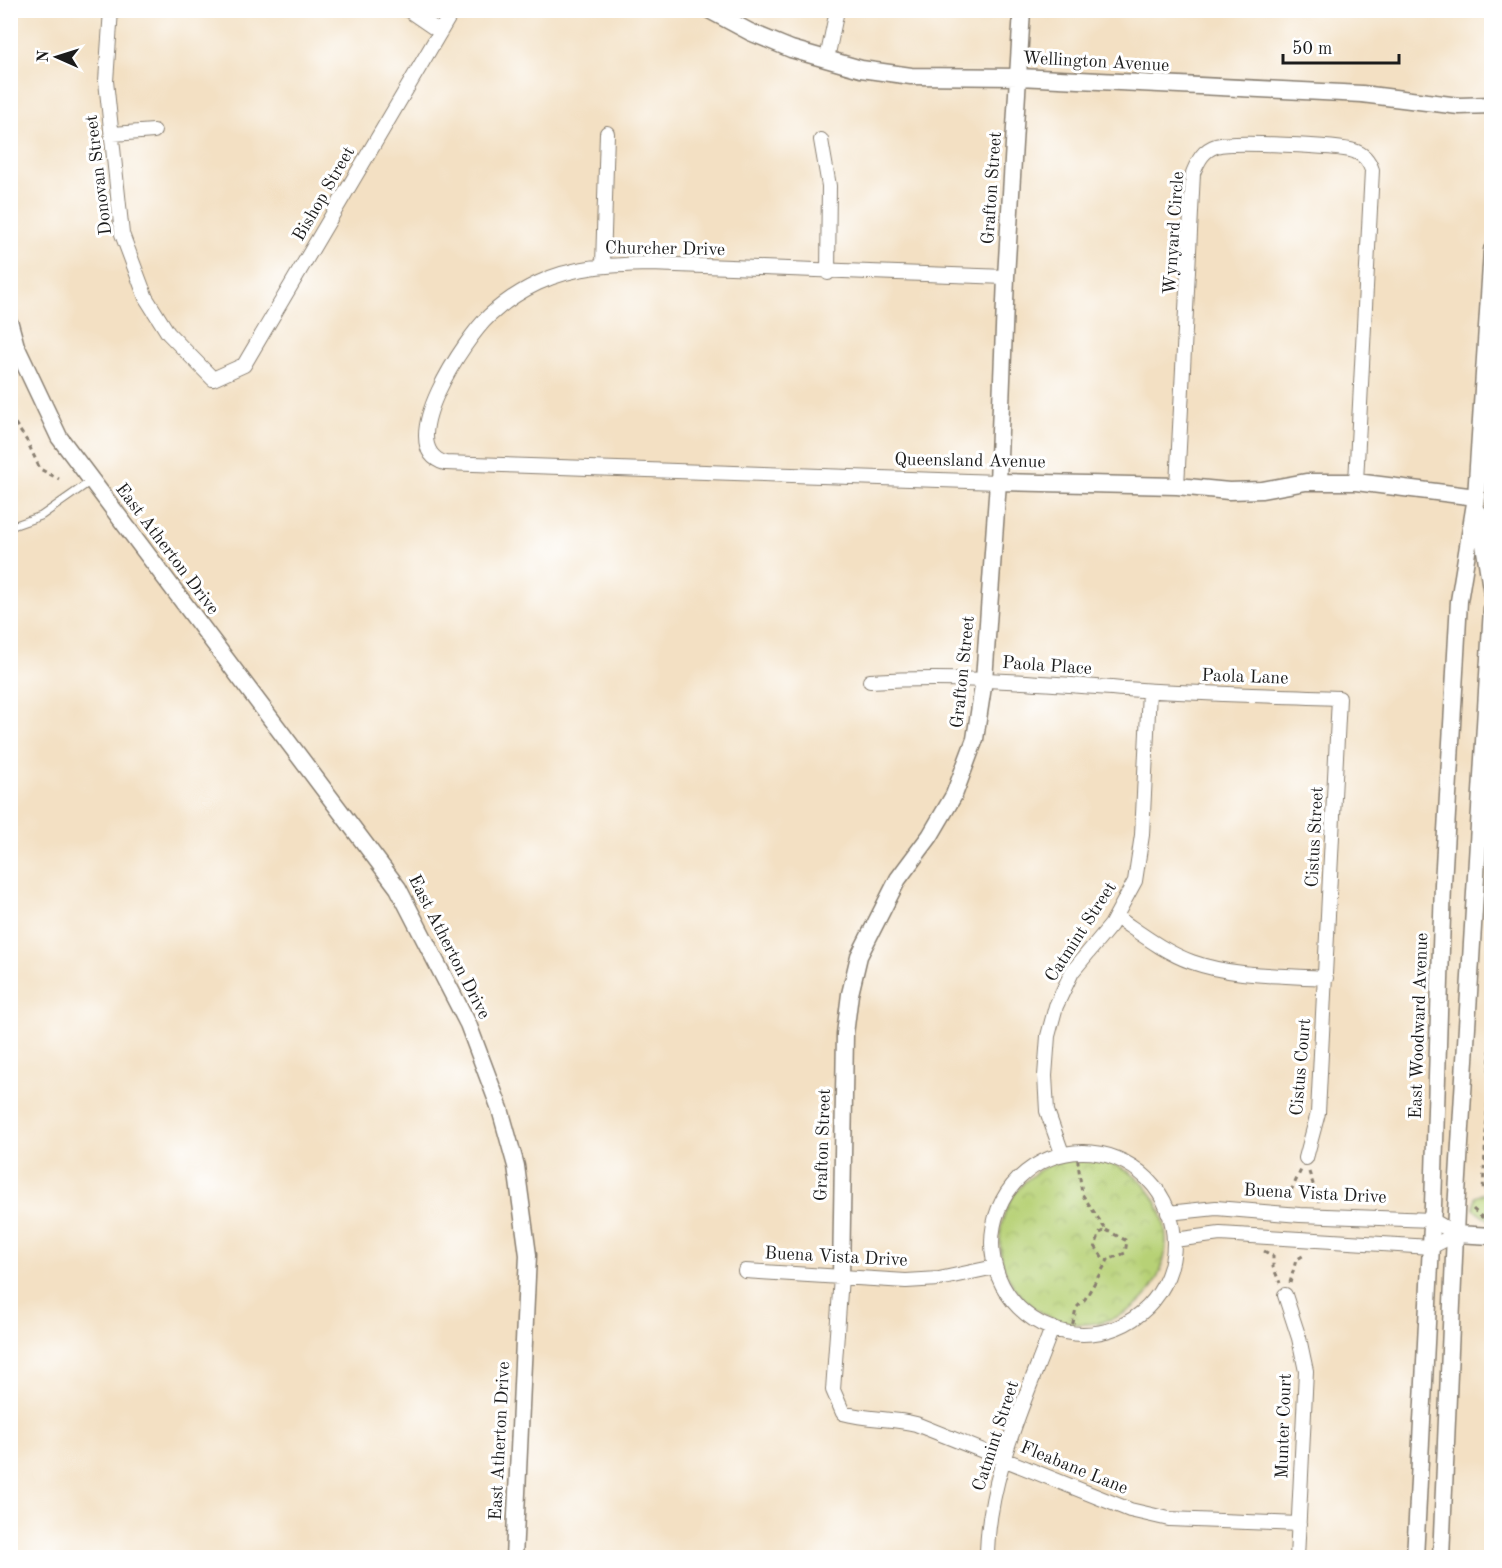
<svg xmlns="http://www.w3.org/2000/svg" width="1502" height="1568" font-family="'Old Standard TT',serif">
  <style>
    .park { fill: url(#park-crowns); stroke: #6a7649; stroke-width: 1.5 }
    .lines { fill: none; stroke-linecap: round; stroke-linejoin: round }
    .service-casing { stroke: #887e70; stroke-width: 9 }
    .minor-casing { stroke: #887e70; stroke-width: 16 }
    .tertiary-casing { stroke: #887e70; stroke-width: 19 }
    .path { stroke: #887e70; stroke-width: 3; stroke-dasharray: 4.5 4.5; stroke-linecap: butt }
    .service { stroke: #fff; stroke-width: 7 }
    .minor { stroke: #fff; stroke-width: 14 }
    .tertiary { stroke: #fff; stroke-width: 16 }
    .labels { text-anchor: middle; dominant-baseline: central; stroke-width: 6; stroke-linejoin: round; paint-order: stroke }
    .street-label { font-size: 18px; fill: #1c1c1c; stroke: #fff }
  </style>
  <defs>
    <pattern id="park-crowns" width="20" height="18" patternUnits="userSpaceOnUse" patternTransform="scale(1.5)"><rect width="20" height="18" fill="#b7d176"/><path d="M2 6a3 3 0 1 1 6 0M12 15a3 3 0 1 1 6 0" fill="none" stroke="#9db366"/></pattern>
  </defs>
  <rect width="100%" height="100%" fill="#fff"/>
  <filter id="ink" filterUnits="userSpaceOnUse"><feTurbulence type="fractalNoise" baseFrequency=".0167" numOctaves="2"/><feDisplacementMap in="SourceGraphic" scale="12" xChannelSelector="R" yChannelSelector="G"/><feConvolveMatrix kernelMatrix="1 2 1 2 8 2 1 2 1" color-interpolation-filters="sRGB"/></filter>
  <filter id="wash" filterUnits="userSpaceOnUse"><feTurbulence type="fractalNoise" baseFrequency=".008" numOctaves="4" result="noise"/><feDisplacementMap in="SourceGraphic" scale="24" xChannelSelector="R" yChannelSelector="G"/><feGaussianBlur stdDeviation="1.35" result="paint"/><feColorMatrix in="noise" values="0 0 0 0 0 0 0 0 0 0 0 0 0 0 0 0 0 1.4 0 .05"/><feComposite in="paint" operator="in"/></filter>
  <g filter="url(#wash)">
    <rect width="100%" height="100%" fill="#f3e0c3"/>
    <path class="park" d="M1491,1076L1492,1221H1491L1474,1209L1475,1197L1486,1192Z
      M1000 1241a83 83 0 1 1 166 0a83 83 0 1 1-166 0Z"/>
  </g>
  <g filter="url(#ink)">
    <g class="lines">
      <defs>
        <path id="service" d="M10,527L41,516L91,481"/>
        <path id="minor" d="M111,10L106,81L122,234L146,298L168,333L213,379L244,365L453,10
          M408,10L440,32
          M827,59L837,10
          M113,134L154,131
          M821,140L829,186L828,273
          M603,265L607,133
          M998,482L445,463C391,447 467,336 489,316C503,303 521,291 538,283C573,266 612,265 650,264L1006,277
          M1177,486L1193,173C1198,161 1203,150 1216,146C1231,141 1339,146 1354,151C1364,154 1369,161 1372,170L1356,482
          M870,681C955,675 1040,683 1125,689C1196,694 1268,695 1339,698L1318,1113L1306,1158
          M1116,917C1140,933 1164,952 1192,962C1234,977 1282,975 1326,978
          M992 1243a91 91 0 1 1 182 0a91 91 0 1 1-182 0Z
          M1062,1153L1047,1111L1045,1076L1048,1036L1056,1006L1072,972L1111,925L1135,881L1142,835L1149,691
          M1168,1213L1216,1208L1300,1215L1432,1220L1456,1234
          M1174,1240L1220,1234L1431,1247L1456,1234
          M745,1271L906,1281L939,1279L995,1267
          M841,1277L833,1390L843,1413C867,1420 892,1418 916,1424L1130,1510L1169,1519L1299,1524
          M1285,1295L1299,1338L1306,1371L1297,1558
          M987,1558C987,1479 1025,1401 1052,1328"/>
        <path id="tertiary" d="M709,10L750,32L791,49L861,69L911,76L1019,77L1362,94L1459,106L1492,105
          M10,324L16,346L59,437L398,888L468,1024L500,1109L516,1166L528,1255L514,1558
          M998,482L1177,486L1229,491L1262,490L1306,482H1356L1476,497
          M1479,513L1492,594
          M1456,1234L1492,1236
          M841,1277L845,1034L850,994L859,956L898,879L930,836L954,795L975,739L984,680L998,482L1006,277L1022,10
          M1415,1558L1433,1206L1443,884L1459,601L1476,497L1492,250
          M1441,1558L1456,1211L1492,608"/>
      </defs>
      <use href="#service" class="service-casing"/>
      <use href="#minor" class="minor-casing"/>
      <use href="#tertiary" class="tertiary-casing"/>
      <path class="path" d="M10,416L27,441L40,469L59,479
        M1492,1013L1483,1191L1492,1188
        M1484,1159L1492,1167
        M1309,1172L1319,1202
        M1287,1199L1301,1170
        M1473,1209L1483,1218
        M1106,1230L1127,1241L1125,1253L1108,1260
        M1264,1251L1273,1256V1267L1280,1283
        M1290,1283L1296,1260L1306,1254
        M1071,1333L1076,1308L1085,1299L1108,1260L1103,1258L1095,1246L1100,1233L1106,1230L1082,1194L1077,1154"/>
      <use href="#service" class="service"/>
      <use href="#minor" class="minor"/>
      <use href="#tertiary" class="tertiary"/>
    </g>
  </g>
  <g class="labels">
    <g class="street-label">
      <text transform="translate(1096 62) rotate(3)">Wellington Avenue</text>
      <text transform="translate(99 175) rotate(-97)">Donovan Street</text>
      <text transform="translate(992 188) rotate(-86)">Grafton Street</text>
      <text transform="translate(324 194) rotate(-60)">Bishop Street</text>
      <text transform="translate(1174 233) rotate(-86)">Wynyard Circle</text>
      <text transform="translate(665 249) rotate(1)">Churcher Drive</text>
      <text transform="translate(970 461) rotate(1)">Queensland Avenue</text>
      <text transform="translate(167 549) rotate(53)">East Atherton Drive</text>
      <text transform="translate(1047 666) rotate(4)">Paola Place</text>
      <text transform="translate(963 672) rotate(-84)">Grafton Street</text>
      <text transform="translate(1245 677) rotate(2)">Paola Lane</text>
      <text transform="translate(1315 837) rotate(-87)">Cistus Street</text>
      <text transform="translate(1081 932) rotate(-57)">Catmint Street</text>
      <text transform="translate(449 947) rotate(63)">East Atherton Drive</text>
      <text transform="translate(1419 1026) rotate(-88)">East Woodward Avenue</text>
      <text transform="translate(1301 1067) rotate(-85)">Cistus Court</text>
      <text transform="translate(823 1145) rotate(-88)">Grafton Street</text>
      <text transform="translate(1315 1194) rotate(3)">Buena Vista Drive</text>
      <text transform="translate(836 1257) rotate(3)">Buena Vista Drive</text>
      <text transform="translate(1284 1426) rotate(-88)">Munter Court</text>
      <text transform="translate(996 1436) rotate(-72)">Catmint Street</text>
      <text transform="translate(500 1441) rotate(-87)">East Atherton Drive</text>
      <text transform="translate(1074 1468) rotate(22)">Fleabane Lane</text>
    </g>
  </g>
  <rect width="1502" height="1568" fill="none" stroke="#fff" stroke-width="36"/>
  <g transform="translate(57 57) rotate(273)" stroke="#ffffff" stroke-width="4.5" paint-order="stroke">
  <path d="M0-4.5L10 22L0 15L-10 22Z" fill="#1c1c1c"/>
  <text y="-9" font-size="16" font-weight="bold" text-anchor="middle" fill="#1c1c1c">N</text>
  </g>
  <path d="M1283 54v9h116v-9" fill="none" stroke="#1c1c1c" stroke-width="3"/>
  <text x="1292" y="54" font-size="18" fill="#1c1c1c" stroke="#ffffff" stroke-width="4.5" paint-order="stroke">50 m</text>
</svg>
